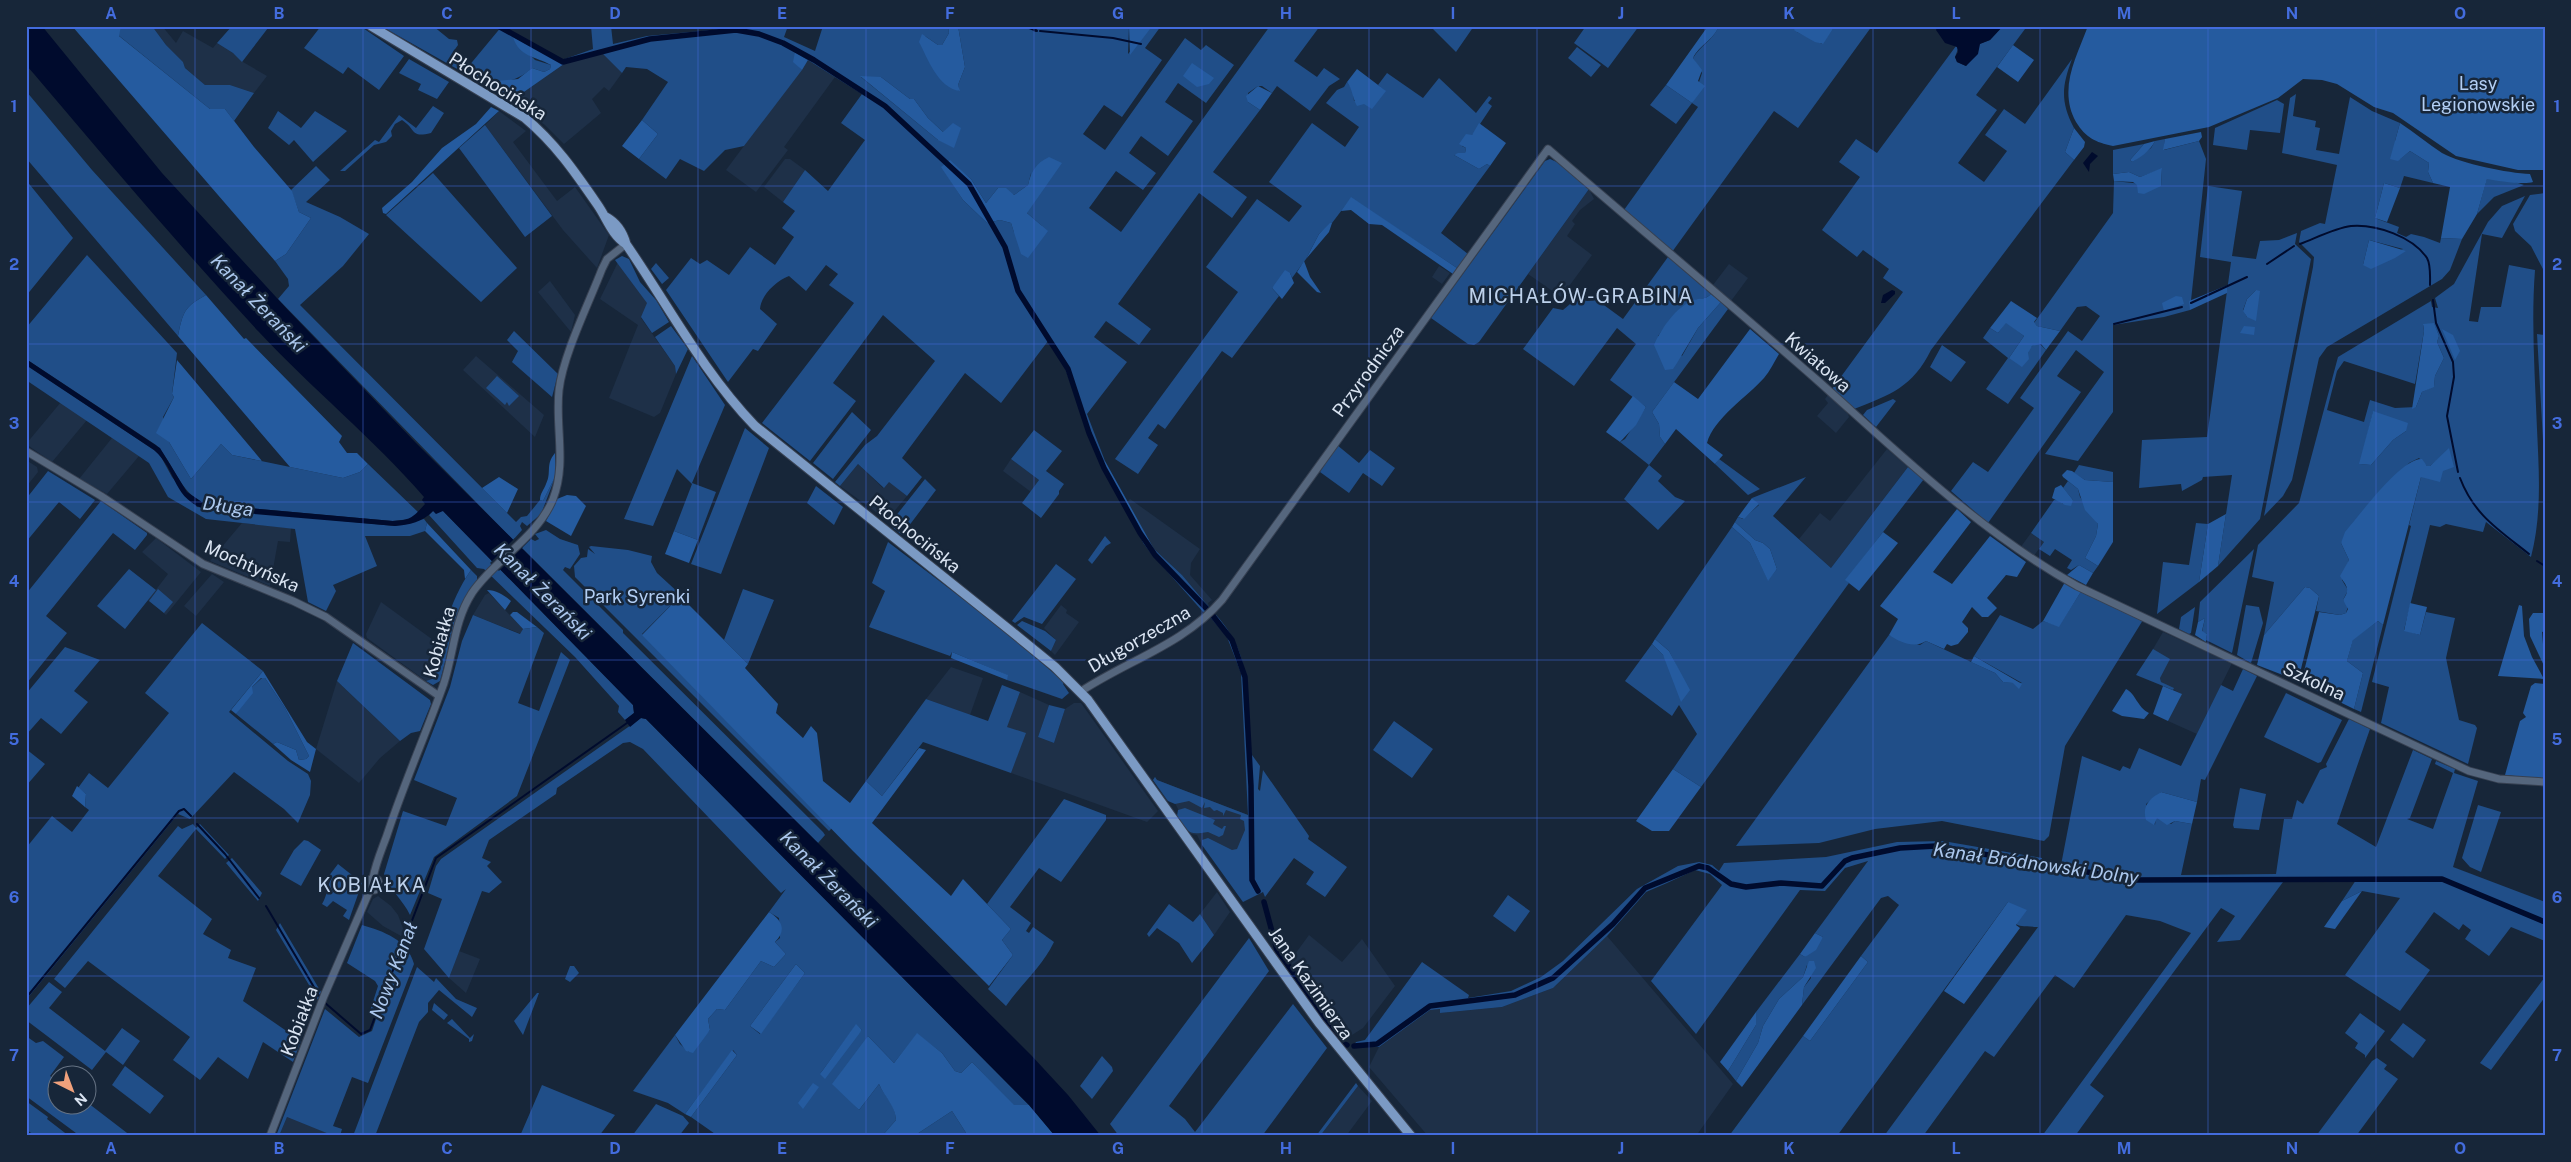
<svg xmlns="http://www.w3.org/2000/svg" width="2571" height="1162" font-family="'Public Sans',sans-serif">
  <style>
    .built { fill: #1e3048 }
    .green { fill: #204e88; fill-rule: evenodd }
    .forest { fill: #255b9f }
    .water { fill: #000b2d }
    .pier { fill: #172639 }
    .lines { fill: none; stroke-linecap: round; stroke-linejoin: round }
    .stream { stroke: #000b2d; stroke-width: 2 }
    .canal { stroke: #000b2d; stroke-width: 5.5 }
    .minor-casing { stroke: #374152; stroke-width: 9 }
    .major-casing { stroke: #374152; stroke-width: 11 }
    .minor { stroke: #55667d; stroke-width: 7 }
    .major { stroke: #7b9ac4; stroke-width: 9 }
    .grid { fill: none; stroke: #436cdd; stroke-width: 1; stroke-opacity: 0.55 }
    .labels { text-anchor: middle; dominant-baseline: central; stroke-width: 5; stroke-linejoin: round; paint-order: stroke }
    .park-label { font-size: 18px; fill: #b2cef4; stroke: #172639 }
    .street-label { font-size: 18px; fill: #dae4f2; stroke: #172639 }
    .water-label { font-size: 19px; font-style: italic; fill: #abc7ed; stroke: #172639 }
    .quarter-label { font-size: 20px; letter-spacing: 1px; fill: #bdd1eb; stroke: #172639 }
    .neatline { fill: none; stroke: #436cdd; stroke-width: 2 }
    .grid-label { font-size: 16px; text-anchor: middle; font-weight: bold; fill: #436cdd }
  </style>
  <rect width="100%" height="100%" fill="#172639"/>
  <path class="built" d="M152,26H162L176,43L183,31L213,48L217,43L233,53L243,62L267,76L254,93L230,85H205L185,68L183,62L166,45Z
    M601,52L622,73L609,91L604,87L592,99L601,113L564,144L545,125L511,101L564,64Z
    M808,60L835,77L784,147L788,150L756,192L726,170Z
    M499,111L526,131L513,142L557,201L575,187L609,235L597,268L563,230L485,125Z
    M785,159H790L805,170L783,202L764,187Z
    M1589,189L1594,199L1580,210L1572,221L1575,224L1567,236L1592,255L1561,297L1528,274Z
    M618,262L648,303L641,318L675,366L676,374L660,413L654,417L609,398L638,325L600,299Z
    M1729,264L1748,278L1731,301L1713,285Z
    M1439,266L1450,273L1442,284L1432,277Z
    M550,281L575,315L571,332L538,292Z
    M476,356L544,415L535,437L463,370Z
    M1828,395L1848,414L1849,417L1836,433L1817,416L1828,403L1825,399Z
    M61,402L87,420L52,462L26,444Z
    M112,438L139,456L107,494L79,479Z
    M1887,449L1908,467L1831,568L1799,539L1820,513L1830,521Z
    M1011,459L1039,480L1031,492L1003,471Z
    M26,460L37,467L38,472L26,487Z
    M858,464L883,488L889,481L907,496L887,520L840,486Z
    M1130,499L1200,549L1191,563L1190,575L1212,600L1208,603L1209,607L1182,575L1154,549L1127,502Z
    M242,523L291,528L290,542L278,541L270,586L210,561Z
    M2031,533L2044,542L2033,557L2020,548Z
    M156,538L201,572L166,615L148,600L168,574L142,552Z
    M212,574L224,582L196,616L184,606Z
    M489,593L523,629L521,634L473,615L485,595Z
    M381,602L440,645L432,679L426,681L367,638L366,634Z
    M1061,605L1067,610L1066,613L1079,622L1055,655L1051,651L1056,640L1044,628Z
    M2163,632L2232,663L2197,734L2168,721L2181,694L2161,682L2153,649Z
    M951,667L983,678L970,715L926,699Z
    M337,681L400,741L380,758L359,783L316,749Z
    M1020,692L1049,705L1038,737L1054,743L1065,709L1074,703H1081L1158,811L1147,822L1011,773L1025,733L1006,727Z
    M1155,777L1157,780L1248,815V861L1202,845L1197,835L1191,834L1179,818V811L1175,803L1166,800L1153,780Z
    M1217,892L1230,912L1214,935L1200,914Z
    M378,896L391,906L398,915L404,931L401,936L383,926L367,912L373,899Z
    M1309,935L1342,962L1362,939L1395,986L1363,1028L1344,1040L1290,961Z
    M1607,936L1733,1084L1696,1136H1428L1369,1067L1379,1047L1430,1010L1440,1009V1013L1502,1007L1553,988Z
    M459,951L480,959L466,993L449,978Z
    M1358,1086L1372,1101L1346,1136H1320Z
    M287,1117L330,1134L329,1136H279Z"/>
  <path class="green" d="M121,26H152L166,45L183,62L185,68L205,85H230L254,93L234,121L225,109H210L118,35Z
    M232,26L268,28L242,62L233,53L217,43Z
    M321,26H360L404,56L379,90L348,67L343,74L304,48Z
    M381,26H433L449,39L457,40L458,45L453,52L460,61L465,60L459,70Z
    M502,26L562,60L593,49L591,26H611L613,44L647,36L734,28V26H788L784,37L815,51L823,26H948L949,33L942,45H938L925,36L959,91L958,85L965,67L958,26H1032L1036,27L1033,31L1036,32L1039,26H1129L1128,54L1150,28L1149,26H1161L1145,48L1162,60L1122,117L1104,105L1083,134L1105,150L1185,38L1201,50L1206,45L1234,65L1206,103L1178,83L1165,102L1193,121L1168,156L1141,136L1129,153L1156,173L1143,190L1116,171L1089,208L1121,232L1270,26H1320L1294,61L1317,77L1324,68L1340,79L1329,86L1310,111L1277,86L1272,93L1262,86H1258L1248,93V102L1260,110L1213,172L1247,197L1232,218L1199,193L1118,304L1151,329L1139,345L1106,321L1094,337L1127,362L1087,414L1105,461L1100,463L1096,454L1064,365L1048,341L1001,403L965,373L902,458L922,477L907,496L889,482L884,488L858,464L840,486L835,482L865,445L877,436L935,361L883,315L833,383L856,401L810,461L762,423L854,303L829,285L838,274L826,265L806,291L789,276C776,281 761,295 760,309L777,324L758,351L753,349L728,382L666,290L691,258L700,264L707,260L729,275L750,247L775,265L794,237L782,228L795,211L783,202L805,170L828,191L865,140L841,123L862,94L795,52L796,63L802,70L744,146L725,150L704,171L680,159L666,179L639,159L658,134L642,120L668,82L647,69L626,67L622,73L601,52L564,64L513,37L535,60L551,65L550,69L544,72L532,68C522,77 507,85 492,80C486,78 481,74 474,73L470,76L466,73L468,67ZM861,77H881L910,99H914L928,118L943,132L938,140ZM950,161L971,179L986,203L998,188L1014,195L1028,185L1031,173L1027,213L1042,226L1014,232L1011,223L1000,220L987,223L963,200L942,167Z
    M1430,26H1474L1456,52Z
    M1586,26H1639L1608,68L1574,43Z
    M1719,26H1797V32L1822,44L1835,26H1872L1798,128L1774,111L1672,252L1624,210L1698,107L1692,103L1676,124L1650,105L1666,85L1692,103L1702,73L1693,58C1700,46 1714,39 1719,26Z
    M2003,26H2021L2025,29L1976,95L1997,110L1958,163L1984,182L2007,151L1985,135L2004,109L2025,124L2072,59C2062,86 2060,101 2074,128L2065,152L2074,160L1931,350C1913,387 1890,395 1854,409L1832,389L1903,292L1883,278L1889,269L1863,250L1857,257L1822,230L1860,177L1839,162L1856,139L1877,153L1956,46L1958,49L1955,57L1957,62L1966,66L1979,44L1990,40Z
    M1577,47L1601,65L1591,77L1568,58Z
    M409,59L449,82L437,99L418,90L421,84L399,73Z
    M1387,73L1423,98L1439,78L1476,113L1489,96L1492,98L1488,103L1492,106L1474,133L1462,146L1466,148L1465,153L1454,155L1479,169L1487,164L1490,166L1441,233L1468,254L1457,268L1351,198L1332,223L1319,234L1306,259L1292,278L1290,273L1272,288L1279,296L1232,358L1222,351L1165,429L1158,424L1148,438L1158,445L1138,474L1115,459L1238,292L1206,267L1257,199L1289,222L1302,206L1269,182L1312,123L1345,147L1359,127L1326,103L1337,90L1344,87L1347,82L1353,90L1354,101L1385,91L1378,85Z
    M26,91L92,170L206,295C184,307 183,312 178,336L26,158Z
    M2296,94L2293,116L2316,121L2315,127L2320,128L2316,150L2339,154L2350,97L2372,111L2400,123L2395,141L2400,159L2410,151L2429,163L2428,172L2433,183L2404,176L2400,188L2384,183L2375,218L2399,227L2397,233L2406,237L2411,234L2424,237L2440,243L2441,238L2462,239L2450,270L2442,279L2327,347L2319,358L2292,480L2283,496L2264,516L2313,267L2314,257L2299,242L2301,231L2320,223L2325,224L2337,165L2282,153L2290,98ZM2369,240L2403,249L2363,265Z
    M2277,100L2284,104L2280,133L2250,130L2247,150L2213,145L2215,128Z
    M433,106L444,113L431,133C410,138 417,130 402,120L395,124L391,131L392,136L386,142L374,145L345,171H340L375,140L379,142L399,115L416,128Z
    M278,111L301,128L315,111L347,131L313,162L294,140L289,145L268,128Z
    M485,125L552,216L525,237L459,148Z
    M2165,139L2164,150L2199,141L2206,159L2190,310L2164,317L2113,325V412L2078,461L2045,454L2104,372L2076,350L2057,376L2081,392L1988,523L1951,491L1973,462L1988,472L2034,408L2020,398L2068,331L2082,341L2100,316L2086,306L2077,307L2060,331L2037,326L2034,323L2113,213L2114,181L2161,186L2162,169L2140,177L2129,172L2113,174V150L2144,144L2130,160L2132,162L2151,148L2155,141Z
    M1550,159L1559,163L1589,189L1479,342L1474,345L1468,344L1431,318L1545,161Z
    M316,166L330,180L306,202L340,217L369,234L343,266L300,305L516,522L521,517L527,516L540,500L543,501L556,475L541,514L527,526L522,522L520,526L522,530L513,540L278,299L289,286L288,279L275,261L286,254L311,218L299,212L291,190Z
    M433,173L517,268L481,302L386,215Z
    M2487,178L2512,181L2524,185L2494,197L2477,214Z
    M26,180L73,238L26,296Z
    M2208,186L2242,191L2232,256L2256,259L2260,241L2279,240L2297,233L2295,244L2311,259L2260,519L2218,566L2232,475L2203,477L2202,480L2182,491L2181,484L2139,488L2142,440L2207,437L2231,262L2200,257ZM2256,290L2247,317L2243,310L2247,299Z
    M2545,193V273L2531,246L2515,231L2513,224L2530,195Z
    M2525,196L2502,238L2482,234L2469,321L2478,322L2481,307H2501L2509,265L2535,270C2531,322 2535,376 2537,429C2539,473 2542,514 2531,557L2486,522L2483,532L2446,524L2440,527L2430,525L2404,630L2420,635L2426,612L2455,618L2446,658L2459,720L2475,725L2477,728L2468,764L2381,723L2389,687L2372,682L2411,526L2409,525L2421,477L2443,455L2430,466H2427L2419,458L2409,463L2341,543L2349,560L2342,580L2348,590L2343,600L2348,606L2346,613L2340,615L2316,611L2319,596L2310,588L2305,587L2264,635L2274,582L2252,577L2258,545L2299,503L2338,357L2431,301L2432,307L2438,308L2435,298L2454,284L2488,222L2502,206ZM2434,324L2439,336L2437,342L2444,358L2435,376L2434,386L2422,392L2416,407L2395,408L2370,400L2364,422L2327,410L2337,371L2344,361L2415,384L2424,331L2423,325ZM2373,412L2406,431L2393,440L2371,465L2360,464Z
    M87,255L177,353L172,394L174,397L163,417L169,442L191,479L221,444L232,455L343,478L360,472L368,464L419,513L411,519L392,521L205,504C178,491 176,466 156,445L26,359V328Z
    M622,256L629,259L640,282L656,300L669,322L652,333L641,317L647,303L615,260Z
    M1668,257L1711,294C1705,300 1700,298 1692,301C1676,308 1668,324 1658,336L1682,356L1698,328L1721,302L1728,309L1652,412L1659,424L1660,437L1665,444L1649,465L1662,476L1658,481L1675,497L1685,501L1658,530L1624,499L1649,465L1620,442L1625,439L1646,407L1610,380L1636,344L1617,328L1574,386L1523,349L1553,308L1563,310L1576,299L1587,301L1597,300L1623,319Z
    M656,263L669,278L662,284L651,269Z
    M2006,322L2024,336L2009,358L2028,353L2029,348L2037,343L2041,345L2046,350L2008,404L1986,389L2008,358L1983,338L1990,328L1998,333Z
    M671,326L688,349L676,374L675,366L655,337Z
    M514,331L558,374L552,397L512,362L518,351L507,340Z
    M2537,334L2545,335V458H2544Z
    M1942,345L1966,362L1951,382L1930,367Z
    M692,356L725,405L692,483L716,492L698,540L674,531L692,484L677,469L653,526L624,519Z
    M26,365L154,450L160,455L172,477L197,507L395,526L424,519L427,523L425,531L410,536H365L377,566L333,585L336,591L326,611L308,602L295,529L206,519L168,497L149,463L26,380Z
    M497,376L519,396L509,406L507,402L505,405L486,388Z
    M1893,399L1896,401L1876,427L1863,415L1867,410Z
    M852,412L871,430L833,479L813,463Z
    M745,428L769,448L721,574L691,564Z
    M1034,430L1062,451L1046,471L1064,484L1059,491V494L1041,518L1022,503L1039,480L1011,459Z
    M1337,445L1359,463L1370,450L1395,468L1382,486L1363,473L1349,493L1320,472Z
    M1719,459L1760,489L1748,495L1715,464Z
    M2079,465L2113,472V482L2085,480L2074,473Z
    M1908,467L1924,479L1846,580L1849,583L1701,787L1673,769L1697,734L1679,705L1672,716L1625,681L1652,644L1663,655L1689,691L1669,651L1655,639L1732,527L1750,543L1768,580L1777,569L1770,549L1763,543L1755,540L1735,522L1738,517L1743,519L1759,505L1752,498L1806,477L1773,516L1831,568Z
    M48,471L95,500L80,519L59,502L26,542V499Z
    M925,479L936,490L902,535L891,526V522Z
    M2068,481L2078,489L2080,497L2098,524L2096,536L2085,558L2098,566L2093,573L2079,565L2071,570L2067,568L2072,560L2055,549L2050,556L2039,549L2044,542L2031,533L2054,500H2058L2063,504L2073,500L2063,488Z
    M816,486L843,507L834,525L807,503Z
    M101,501L147,533V535L135,550L113,533L46,616L67,633L26,684V594Z
    M433,511H443L633,705L634,713L625,720L618,712L619,706L575,657L484,569L477,568L429,515Z
    M2196,523L2208,524L2199,582L2157,614L2163,562L2189,565Z
    M546,530L560,539L578,545L580,554L570,569L565,567L563,570L623,630V633L823,832L825,835L818,843L522,548L531,539L535,541L539,539L535,534Z
    M1105,536L1111,543L1106,546L1092,564L1088,560Z
    M1149,540L1154,549L1182,575L1209,607L1204,613L1150,552L1144,544Z
    M888,542L996,624L1064,682L1063,684L1069,693L1062,699L1007,680V675L952,652L950,656L869,627L885,591L872,583Z
    M591,546L628,550L652,556L651,562L657,573L681,595L642,634L832,828L829,831L575,577L574,566L581,558L587,557L588,549L595,554L589,547Z
    M2254,549L2232,653L2206,640L2207,634L2202,632L2205,618L2198,622L2200,602Z
    M1056,564L1076,579L1042,624L1024,617L1015,623L1012,621Z
    M129,569L156,590L125,629L97,606Z
    M471,570L477,576V580L459,609L440,681L433,685L426,681L432,679C441,640 448,603 471,570Z
    M158,589L173,602L164,613L149,601Z
    M743,589L774,600L748,664L724,640Z
    M2082,590L2143,620L2065,746L2049,836L2044,841L1942,821L1875,829L1819,843L1736,846L1889,635L1920,645L1926,641L1995,673L2003,682L2022,683L1974,656L2000,615L2033,629L2043,621L2059,626Z
    M2246,605L2259,607L2263,623L2251,663L2237,655Z
    M2195,607L2191,633L2189,634L2179,629L2181,617Z
    M473,615L520,634L523,629L537,627L544,633L518,703L539,711L561,652L570,660L517,796L434,857L410,915C403,900 389,889 384,874L403,811L446,826L457,798L414,780L450,687L462,641Z
    M1216,615C1256,659 1245,701 1252,755L1260,766L1258,789L1260,791L1263,770L1309,836L1308,839L1347,867L1325,897L1306,884L1314,872L1294,858L1265,897L1263,892L1243,902L1202,845V840L1208,838L1232,850L1237,849L1245,830L1244,821L1240,819L1241,815L1226,810L1223,816V813L1217,810L1214,811L1210,807L1204,808L1205,802L1202,808L1189,801L1175,804L1168,801L1153,780L1155,777L1157,780L1248,815L1241,673L1227,637L1211,618Z
    M1022,621L1045,631L1056,640L1051,651L1017,625Z
    M2378,621L2383,625L2361,712L2354,709L2363,673L2347,661L2353,639Z
    M202,623L263,671L229,712L288,761L308,774L311,781L310,795L298,823L284,809L234,772L190,819L178,814L26,1000V848L52,816L72,832L89,810L85,807L86,794L78,788L89,773L108,788L169,713L145,693Z
    M353,643L430,700L431,704L420,731L411,733L400,741L337,681Z
    M65,647L100,660L74,691L88,702L61,734L41,718L26,735V694Z
    M2153,649L2170,659L2160,678L2161,682L2174,688L2173,690L2136,675Z
    M2243,669L2257,676L2205,780L2201,779L2197,802L2161,792L2146,804L2155,825L2156,817L2171,824L2175,821L2192,824L2181,875L2276,874L2284,819H2292L2297,800L2303,804L2320,770L2327,767L2326,764L2349,719L2370,729L2337,824L2376,847L2413,750L2432,759L2410,818L2407,819L2433,829L2453,773L2435,764L2436,761L2455,769L2454,773L2478,781L2453,867L2545,902V941L2511,927L2489,956L2465,939L2471,930L2463,924L2459,930L2434,912L2405,952L2430,970L2400,1011L2345,975L2400,898L2362,891L2342,901L2356,880L2283,882L2240,940L2217,942L2235,916L2221,908L2090,1085L2104,1096L2075,1136H2042L2191,933L2160,921L2126,915L2074,988L2055,975L1994,1057L1985,1051L1923,1136H1884L2038,927C2011,925 2018,930 2008,902L1837,1136H1729L1803,1036L1810,1041L1868,962L1861,956L1899,905L1888,896L1881,898L1802,1005L1804,987L1811,978L1807,965L1803,977L1779,999L1763,1026L1758,1043L1736,1081L1728,1071L1756,1025V1012L1800,954L1805,957L1823,937L1815,933L1868,861L1845,868L1825,891L1800,890L1696,1034L1651,981L1722,885L1710,874L1695,870L1667,883L1646,892L1607,936L1553,988L1502,1007L1440,1013V1009L1430,1010L1379,1047H1353L1356,1042L1365,1040L1422,962L1469,995L1468,998L1511,991L1541,977L1563,961L1637,889L1678,866L1699,862L1712,865L1719,871L1724,863L1826,857L1897,842L1943,841L2042,858V862L2061,865L2082,756L2120,771L2123,766L2130,769L2139,748L2181,766L2221,685L2233,691Z
    M262,678H265L285,708L309,756L306,759L299,760L296,750L277,742L273,744L236,714L252,687Z
    M1002,685L1020,692L1007,727L1026,733L1011,773L923,742L882,796L866,781L926,699L988,721Z
    M2286,693L2342,720L2321,762L2318,763L2264,737Z
    M1049,705L1065,709L1054,743L1038,737Z
    M641,718L646,719L1029,1105L1014,1106L972,1062L961,1073L955,1071L942,1053L917,1034L894,1063L868,1036L846,1096L859,1110L879,1084C886,1099 895,1103 896,1120L882,1136H718L691,1117L737,1055L733,1050L685,1114L668,1103L633,1091L675,1035L680,1044L689,1052L710,1030L708,1019L717,1009L725,1010L761,961L774,967L786,954L775,942L780,938L779,918L769,912L786,889L781,893L643,749L630,742L623,743L557,788L556,794L489,840L482,858L491,862L487,866L502,882L489,893L482,891L449,978L424,949L442,899L428,893L436,866L441,859ZM796,964L805,973L760,1034L750,1026ZM856,1025L862,1030L820,1074Z
    M1394,721L1433,749L1412,778L1373,750Z
    M26,749L45,764L26,786Z
    M2240,788L2266,794L2259,830L2234,828L2233,825Z
    M1064,799L1106,815V820L1061,882L1039,868L1010,907L1031,923L1026,931L1029,933L1033,927L1054,942C1042,967 1022,983 1006,1006L988,989L1013,955L1002,940L1011,929L987,904Z
    M2478,805L2501,812L2481,872L2470,867L2462,858Z
    M1185,808L1215,820L1213,824L1222,829L1224,826H1226L1223,835L1219,837L1208,832C1189,835 1189,834 1177,816L1178,810Z
    M193,824L196,828L200,824L229,855L225,859L196,829L158,876L212,919L203,934L231,950L228,958L256,968L243,1001L301,1041L293,1062L263,1042L248,1079L218,1057L200,1080L173,1060L190,1037L88,961L65,988L54,979L178,826L182,829Z
    M304,840L308,841L321,850L301,886L280,874L294,850Z
    M232,858L262,893L258,901L226,863Z
    M338,864L362,883L349,920L343,916L347,910L333,901L327,907L322,904C327,896 327,888 331,879L328,877Z
    M1508,895L1530,911L1515,932L1493,916Z
    M1169,904L1193,922L1200,914L1214,935L1192,963L1179,943L1157,928L1149,937L1147,934Z
    M280,923L321,992L318,1000L276,930Z
    M362,925C383,931 408,940 414,964L368,1083L352,1077L333,1126L342,1129L340,1136H329V1134L287,1117L279,1136H276L325,1009L359,1037L372,1031L376,1019L370,1011L378,986L375,981L347,963Z
    M1249,938L1269,971L1169,1106L1185,1119L1195,1132L1293,1004L1327,1048L1262,1136H1119L1110,1124Z
    M570,966H574L579,973L570,982L565,979Z
    M417,967L434,982L436,978L456,999L477,1008L472,1017L439,990L428,1003V1012L419,1022L375,1136H353Z
    M2545,977V997L2491,1070L2480,1063Z
    M49,982L62,992L49,1008L105,1051L122,1028L140,1041L123,1065L106,1052L92,1070L26,1020V1009Z
    M537,993H539L523,1035L514,1021Z
    M434,1003L448,1015L444,1020L432,1010Z
    M2360,1013L2385,1031L2365,1058V1055L2355,1048L2358,1043L2345,1033Z
    M452,1019L470,1038L474,1034L472,1041L469,1042V1039L447,1023Z
    M2403,1023L2426,1040L2413,1058L2390,1040Z
    M26,1036L36,1043L43,1041L64,1057L50,1076L57,1081L58,1104L88,1103L131,1136H80L26,1096Z
    M1102,1056L1112,1067L1113,1071L1092,1099L1080,1086Z
    M2377,1058L2387,1065L2384,1069L2398,1079L2356,1136H2316L2372,1061Z
    M125,1066L164,1096L150,1114L112,1085Z
    M1356,1083L1358,1086L1320,1136H1316Z
    M542,1085L615,1115L599,1136H520Z
    M26,1101L48,1117L47,1119L69,1136H35L26,1129Z
    M656,1104L683,1116L689,1123L679,1136H632Z
    M952,1111L968,1136H914Z"/>
  <path class="forest" d="M72,26H121L119,36L210,109H225L254,147L292,191L299,212L311,218L286,254L275,261Z
    M948,26H958L965,67L958,85L960,91C938,88 928,59 919,42L922,34L938,45H942L949,33Z
    M1129,26H1149L1150,29L1130,55Z
    M1708,26H1719C1713,41 1700,44 1693,58L1702,70L1698,81L1705,86L1692,103L1666,85Z
    M1797,26H1835L1823,44L1815,42L1797,32L1794,30Z
    M2088,26H2545V170H2518L2456,156L2393,113L2374,107L2337,84L2322,80L2303,79L2278,98L2209,127L2113,146C2095,142 2086,138 2076,122C2058,89 2076,58 2088,26Z
    M513,37L564,64L511,101L470,76L474,73L496,81L518,79L532,68L544,72L550,69L551,65C535,56 519,57 513,37Z
    M2013,45L2034,60L2018,82L1997,67Z
    M795,52L808,60L802,70L793,62Z
    M1192,63L1214,78L1209,84L1197,87L1183,76Z
    M1357,69L1386,91L1372,109L1364,104L1357,106C1352,97 1353,90 1347,82Z
    M860,76L881,77L910,99H914L928,118L943,132L953,123L961,128L954,148L938,140Z
    M1258,86L1272,93L1260,110L1248,102L1246,96Z
    M491,107L499,111L386,214L383,213L382,208L412,182L442,148L476,124Z
    M642,120L658,134L639,159L622,146Z
    M1479,123L1506,143L1490,166L1487,164L1479,169L1454,155L1458,153H1465L1466,148L1459,144L1466,134L1472,135Z
    M2400,123C2414,132 2428,144 2442,153C2462,164 2508,173 2530,174L2533,182C2525,185 2497,181 2487,179L2477,214L2462,239L2441,238L2450,187L2433,183L2428,172L2429,163L2410,151L2398,161L2390,159Z
    M2074,128L2085,142L2084,147L2074,160L2065,152Z
    M2201,132L2202,137L2199,141L2163,150L2165,139Z
    M2155,141C2151,150 2140,158 2132,162L2130,160L2144,144Z
    M1049,157L1062,163L1027,213L1048,231L1028,258L1021,254L1011,223L1000,220L987,223L963,200L941,167L950,160L971,179L986,203L998,188H1006L1014,195L1028,185C1031,172 1036,163 1049,157Z
    M2162,168L2161,186L2144,194L2138,193L2137,185L2133,182L2114,181L2113,174L2129,172L2140,177Z
    M2384,183L2400,188L2387,222L2375,218Z
    M1351,197L1457,268L1453,274L1382,225L1369,224L1351,210L1341,211Z
    M1330,223H1332L1329,232L1306,259L1319,234Z
    M2369,240L2406,251L2395,258L2371,269L2363,265Z
    M1304,261L1310,277L1321,293L1317,292L1297,272Z
    M1285,270L1290,273L1294,283L1282,299L1272,288Z
    M2228,285L2227,293L2190,310L2189,301Z
    M2256,290L2260,291L2256,321L2247,317L2243,311L2247,299Z
    M1711,294L1721,302L1698,328L1677,363L1673,369L1665,370L1654,345C1661,329 1676,307 1693,300C1700,298 1705,300 1711,294Z
    M206,295L244,339L246,338L342,436L339,442L347,453H357L368,464L360,472L343,478L290,467L178,336C183,312 184,307 206,295Z
    M2176,296L2182,297L2184,304L2164,311L2162,303Z
    M2011,301L2037,318L2034,322L2037,326L2060,331L2046,350L2041,344L2032,346L2028,353L2029,359L2022,367L2009,358L2024,336L2006,323L1998,333L1990,328Z
    M2434,323L2439,336L2437,342L2444,358L2435,376L2434,387L2422,392L2416,407L2412,409L2424,331L2423,324Z
    M2244,326L2255,327L2254,335L2240,333Z
    M1750,329L1779,354C1774,362 1770,371 1764,378C1747,397 1714,418 1707,443L1723,455L1715,464L1676,429L1665,444L1660,437L1659,424L1652,412L1674,382L1698,399Z
    M2442,329L2453,335L2460,351L2455,360Z
    M177,360L262,461L232,455L221,444L191,479L169,442L156,433L174,397L172,394Z
    M1633,396L1646,407L1636,425L1620,442L1606,432Z
    M2373,411L2408,423L2406,431L2393,440L2371,465L2359,464Z
    M2449,448L2454,467L2443,471L2440,482L2421,477L2383,625L2378,621L2353,640L2347,661L2363,673L2354,709L2301,683L2319,612L2340,615L2346,613L2348,609L2343,600C2351,588 2346,586 2340,576L2349,560L2341,543L2345,532C2359,516 2401,458 2422,459L2427,466H2430Z
    M555,453L556,475L543,501L540,500C540,493 544,490 546,484C552,472 545,465 555,453Z
    M1105,461L1149,540L1144,544L1100,463Z
    M2067,470L2072,471L2085,480L2113,482V542L2098,566L2085,558L2096,536L2098,524L2085,510L2078,489L2063,477L2062,475Z
    M499,477L518,489L507,513L482,488Z
    M2061,485L2073,500L2071,506L2065,505L2052,498L2055,488Z
    M567,495L576,496L586,506L571,536L546,521L557,499Z
    M1752,498L1759,504L1744,519L1738,517Z
    M1957,509L1971,522L1933,572L1952,584L1990,536L2026,562L2017,577L2006,575L1987,598L1997,608L1988,617H1982L1972,607L1962,622L1968,628V632L1958,644L1951,646L1947,644L1944,649L1926,641C1914,649 1900,642 1889,635L1898,619L1880,606Z
    M2226,514L2218,566L2199,582L2208,524Z
    M1735,522L1755,540L1763,543L1770,549L1777,569L1768,581L1750,543L1732,527Z
    M427,523L471,570L465,579L464,570L425,531Z
    M674,531L698,540L689,563L665,554Z
    M1883,532L1898,543L1859,591L1845,580Z
    M2079,565L2093,573L2086,585L2067,575Z
    M2065,582L2082,590L2059,627L2043,621Z
    M2305,587L2310,588L2319,596L2298,681L2257,665L2264,635Z
    M487,590C496,590 504,595 511,601L505,610Z
    M680,596L748,664L745,668L778,704L776,713L803,738L811,726L817,733L823,781L850,803L866,781L882,796L919,748L926,750L872,823L951,896L963,879L1011,929L1002,940L1013,955L989,986L853,851L642,635Z
    M2410,603L2427,607L2420,635L2404,631Z
    M2519,605L2522,606L2524,636L2532,657L2544,679L2498,676Z
    M513,612H517L537,627L523,629L510,615Z
    M2533,613H2545V631L2542,632L2545,668L2530,636L2529,619Z
    M2205,618L2202,631L2207,634L2206,642L2195,635L2198,622Z
    M1655,639L1669,651L1690,690L1681,702L1663,655L1652,644Z
    M952,652L1008,675L1007,680L951,658Z
    M1974,656L2022,684L2019,689L2013,683L2003,682L1995,673L1971,662Z
    M263,671L307,742L316,749L310,772L291,760L273,744L277,742L296,750L299,760L306,759L309,756L285,708L265,678H261L252,687L253,693L236,714L231,710Z
    M2535,683L2545,684V779L2505,775L2520,721L2526,717L2523,713L2531,686Z
    M2163,686L2182,694L2168,721L2153,714Z
    M2126,689C2136,694 2137,707 2149,713L2144,719L2122,716L2112,711Z
    M1673,769L1701,787L1669,831H1652L1636,821Z
    M77,786L86,794L85,807L72,796Z
    M2161,792L2197,802L2192,824L2175,821L2167,825L2157,818L2154,825L2146,820C2142,806 2149,799 2161,792Z
    M2362,891L2335,929L2324,927L2342,901Z
    M2008,902L2027,910L2016,925L2020,928L1964,1004L1944,991Z
    M769,912C782,920 787,930 775,942L786,954L774,967L761,961L725,1010L717,1009L708,1019L710,1030L693,1053L686,1051L675,1035Z
    M1815,933L1823,937L1816,950L1805,957L1800,954Z
    M1861,956L1868,962L1810,1041L1803,1036Z
    M1809,961H1814L1816,968L1804,987L1802,1005L1742,1087L1736,1081L1758,1043L1763,1026L1779,999L1803,977Z
    M796,964L805,973L761,1034L750,1026Z
    M1756,1012V1025L1728,1071L1720,1062Z
    M856,1024L862,1030L825,1079L820,1074Z
    M917,1033L942,1053L955,1071L961,1073L972,1062L1014,1105H1029L1055,1136H968L952,1111L914,1136H882L896,1120C895,1105 885,1098 879,1084L859,1110L832,1084L868,1036L894,1063Z
    M732,1050L737,1055L691,1117L685,1114Z
    M813,1083L819,1087L803,1109L798,1103Z"/>
  <path class="water" d="M26,26H42L162,173L287,309L416,443L1031,1055L1068,1095L1101,1136H1055L1029,1105L646,719L641,718L630,727L625,720L634,713L633,705L443,511L436,514L433,511C423,522 409,525 395,526L208,510C172,500 178,471 154,450L26,365V359L160,448L187,492L205,504L393,521C412,520 413,517 425,504L422,500L424,497C372,437 311,388 258,331C180,247 107,160 34,74L26,65Z
    M1938,26H2003L1990,40L1980,44L1978,54L1966,66L1957,62L1955,57L1958,52L1957,47L1945,43L1936,30Z
    M2092,152L2098,156L2090,164L2089,172L2083,163Z
    M1892,290L1895,291V294L1885,303H1881L1883,295Z"/>
  <path class="pier" d="M515,538L523,547L499,571L490,563Z"/>
  <g class="lines">
    <path class="stream" d="M1024,26L1037,31
      M1040,31L1113,38L1141,44
      M2300,244C2316,238 2335,228 2351,226C2377,224 2413,237 2427,258C2431,265 2430,277 2430,285
      M2267,264L2294,246
      M2433,300L2436,323L2453,362L2454,377L2447,416L2458,472
      M2191,303L2247,277
      M2114,324L2182,307
      M2460,478C2474,515 2499,530 2529,554
      M2537,561L2545,566
      M197,824L225,854L259,898
      M266,906L321,999
      M26,998L179,811L184,809L191,816
      M324,1002L361,1034L370,1030L436,858L627,723
      M26,1132L31,1136"/>
    <path class="canal" d="M500,27L563,62L650,39L736,30L759,34L783,43L814,60L885,106L969,184L1005,247L1018,291L1068,369L1089,433L1104,468L1140,533L1155,555L1207,609
      M1213,616L1232,640L1245,677L1251,786L1252,880L1258,891
      M1264,902L1277,950L1283,958
      M1285,961L1342,1043L1347,1045
      M1354,1046L1377,1044L1430,1006L1515,995L1553,978L1613,924L1645,888L1699,866L1708,868L1731,884L1746,887L1781,883L1822,886L1845,861L1852,858L1900,848L1936,846L2134,880L2442,879L2545,922"/>
    <defs>
      <path id="minor" d="M26,451L101,496L203,564L293,601L326,617L439,696
        M1080,692C1128,660 1183,645 1222,600L1548,149C1637,226 1728,302 1817,380C1900,454 1980,532 2077,586L2469,771L2499,779L2545,782
        M373,878C376,862 382,849 387,835C404,783 426,734 444,683C454,652 454,621 472,593C495,559 537,538 553,499C567,463 555,427 559,390C563,355 589,303 602,269L607,259L626,244
        M370,890H375L379,885L378,880L373,878
        M370,890L367,886V881L373,878
        M270,1136L324,996L370,890"/>
      <path id="major" d="M371,26L525,118C555,143 575,172 597,204C607,218 611,234 626,244
        M606,217C617,223 623,233 626,244C668,305 703,372 755,426L1011,631L1055,667L1088,700L1319,1023L1411,1136"/>
    </defs>
    <use href="#minor" class="minor-casing"/>
    <use href="#major" class="major-casing"/>
    <use href="#minor" class="minor"/>
    <use href="#major" class="major"/>
  </g>
  <path class="grid" d="M195,26V1136M363,26V1136M531,26V1136M698,26V1136M866,26V1136M1034,26V1136M1202,26V1136M1369,26V1136M1537,26V1136M1705,26V1136M1873,26V1136M2040,26V1136M2208,26V1136M2376,26V1136M26,186H2545M26,344H2545M26,502H2545M26,660H2545M26,818H2545M26,976H2545"/>
  <g class="labels">
    <g class="park-label">
      <text x="2478" y="83">Lasy<tspan x="2478" dy="21">Legionowskie</tspan></text>
      <text x="637" y="596">Park Syrenki</text>
    </g>
    <g class="street-label">
      <text transform="translate(498 86) rotate(32)">Płochocińska</text>
      <text transform="translate(1818 362) rotate(41)">Kwiatowa</text>
      <text transform="translate(1368 371) rotate(-54)">Przyrodnicza</text>
      <text transform="translate(915 534) rotate(39)">Płochocińska</text>
      <text transform="translate(252 566) rotate(24)">Mochtyńska</text>
      <text transform="translate(1139 639) rotate(-30)">Długorzeczna</text>
      <text transform="translate(439 642) rotate(-74)">Kobiałka</text>
      <text transform="translate(2314 681) rotate(25)">Szkolna</text>
      <text transform="translate(1311 983) rotate(55)">Jana Kazimierza</text>
      <text transform="translate(299 1021) rotate(-69)">Kobiałka</text>
    </g>
    <g class="water-label">
      <text transform="translate(259 303) rotate(46)">Kanał Żerański</text>
      <text transform="translate(228 506) rotate(8)">Długa</text>
      <text transform="translate(543 591) rotate(45)">Kanał Żerański</text>
      <text transform="translate(2036 863) rotate(8)">Kanał Bródnowski Dolny</text>
      <text transform="translate(829 879) rotate(45)">Kanał Żerański</text>
      <text transform="translate(393 970) rotate(-69)">Nowy Kanał</text>
    </g>
    <g class="quarter-label">
      <text x="1581" y="296">MICHAŁÓW-GRABINA</text>
      <text x="372" y="885">KOBIAŁKA</text>
    </g>
  </g>
  <rect width="2571" height="1162" fill="none" stroke="#172639" stroke-width="55"/>
  <g transform="translate(72 1090) rotate(138)"><circle r="24" fill="#172639" stroke="#657283"/>
  <path d="M0-4L9 19L0 12L-9 19Z" fill="#f1a17c"/>
  <text y="-8" font-size="14" font-weight="bold" text-anchor="middle" fill="#dae4f2">N</text>
  </g>
  <rect x="28" y="28" width="2516" height="1106" class="neatline"/>
  <g class="grid-label">
    <text x="111" y="19">A</text>
    <text x="279" y="19">B</text>
    <text x="447" y="19">C</text>
    <text x="615" y="19">D</text>
    <text x="782" y="19">E</text>
    <text x="950" y="19">F</text>
    <text x="1118" y="19">G</text>
    <text x="1286" y="19">H</text>
    <text x="1453" y="19">I</text>
    <text x="1621" y="19">J</text>
    <text x="1789" y="19">K</text>
    <text x="1956" y="19">L</text>
    <text x="2124" y="19">M</text>
    <text x="2292" y="19">N</text>
    <text x="2460" y="19">O</text>
    <text x="14" y="112">1</text>
    <text x="2557" y="112">1</text>
    <text x="14" y="270">2</text>
    <text x="2557" y="270">2</text>
    <text x="14" y="429">3</text>
    <text x="2557" y="429">3</text>
    <text x="14" y="587">4</text>
    <text x="2557" y="587">4</text>
    <text x="14" y="745">5</text>
    <text x="2557" y="745">5</text>
    <text x="14" y="903">6</text>
    <text x="2557" y="903">6</text>
    <text x="14" y="1061">7</text>
    <text x="2557" y="1061">7</text>
    <text x="111" y="1154">A</text>
    <text x="279" y="1154">B</text>
    <text x="447" y="1154">C</text>
    <text x="615" y="1154">D</text>
    <text x="782" y="1154">E</text>
    <text x="950" y="1154">F</text>
    <text x="1118" y="1154">G</text>
    <text x="1286" y="1154">H</text>
    <text x="1453" y="1154">I</text>
    <text x="1621" y="1154">J</text>
    <text x="1789" y="1154">K</text>
    <text x="1956" y="1154">L</text>
    <text x="2124" y="1154">M</text>
    <text x="2292" y="1154">N</text>
    <text x="2460" y="1154">O</text>
  </g>
</svg>
